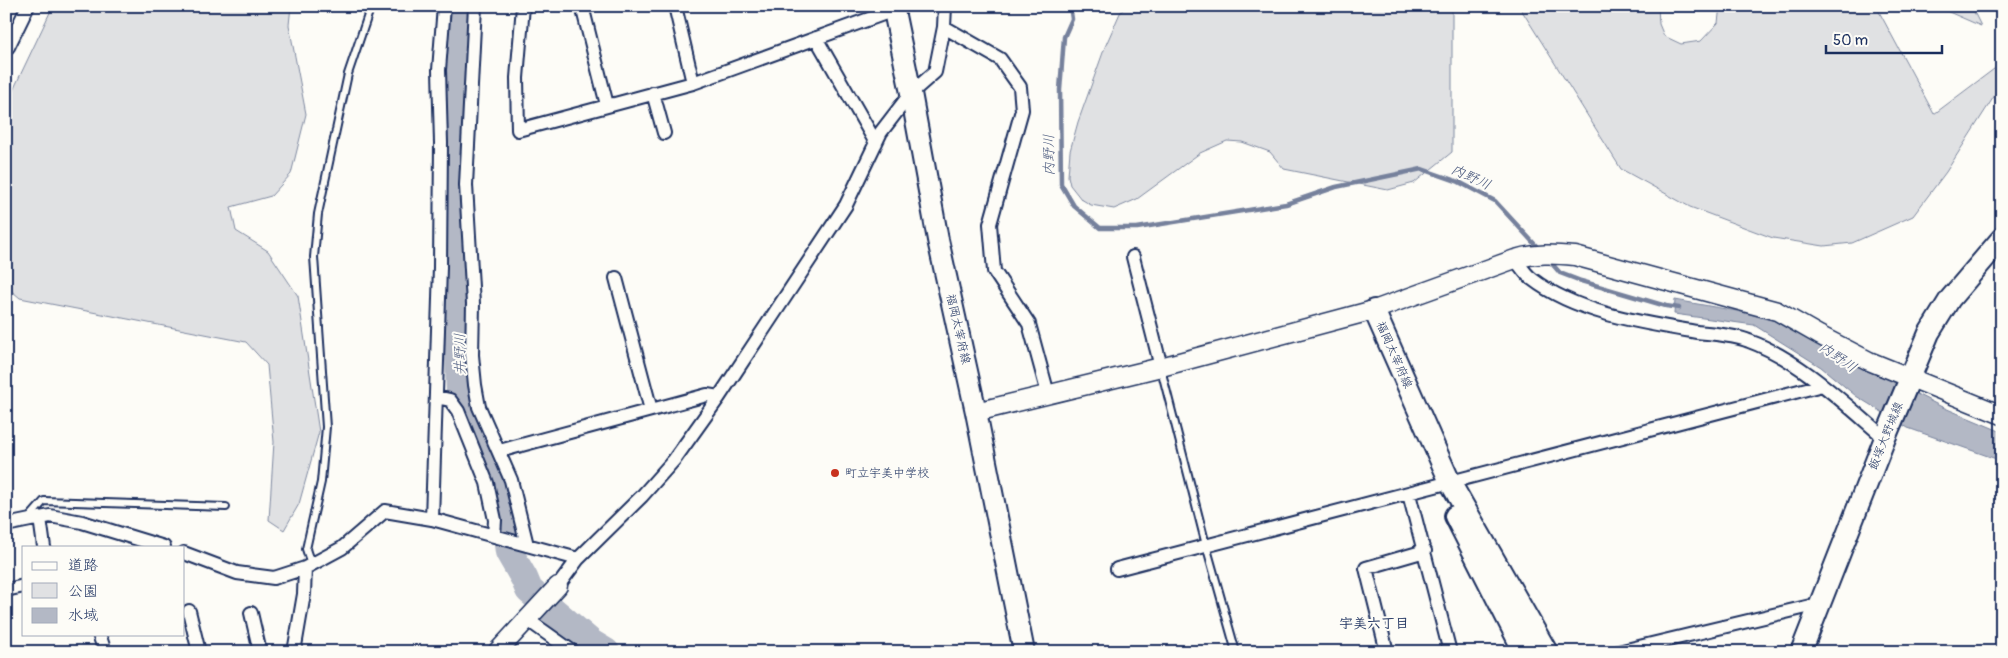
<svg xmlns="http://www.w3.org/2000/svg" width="2008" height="658" font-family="Pangolin,'Klee One',sans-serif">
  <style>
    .green { fill: #e0e1e3; stroke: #7e88a0 }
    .water { fill: #b3b8c5; stroke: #76819c }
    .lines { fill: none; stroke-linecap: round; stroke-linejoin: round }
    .stream { stroke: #76819c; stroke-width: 4.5 }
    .river { stroke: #b3b8c5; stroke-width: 28 }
    .lane-casing { stroke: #1b2f5e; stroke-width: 10 }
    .street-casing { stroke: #1b2f5e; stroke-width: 16 }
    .secondary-casing { stroke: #1b2f5e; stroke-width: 21 }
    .primary-casing { stroke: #1b2f5e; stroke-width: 24 }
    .lane { stroke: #fdfcf7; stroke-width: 6 }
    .street { stroke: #fdfcf7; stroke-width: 12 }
    .secondary { stroke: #fdfcf7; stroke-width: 18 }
    .primary { stroke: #fdfcf7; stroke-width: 20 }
    .poi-dot { fill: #c8321e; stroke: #fdfcf7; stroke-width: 2 }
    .labels { text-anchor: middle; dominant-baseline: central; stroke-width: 4; stroke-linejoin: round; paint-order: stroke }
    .street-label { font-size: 12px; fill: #1b2f5e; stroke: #fdfcf7 }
    .poi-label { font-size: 12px; fill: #1b2f5e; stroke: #fdfcf7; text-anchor: start }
    .water-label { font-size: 14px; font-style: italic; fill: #49587d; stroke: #fdfcf7 }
    .neighbourhood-label { font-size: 14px; font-weight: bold; fill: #1b2f5e; stroke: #fdfcf7 }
  </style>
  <rect width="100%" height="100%" fill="#fdfcf7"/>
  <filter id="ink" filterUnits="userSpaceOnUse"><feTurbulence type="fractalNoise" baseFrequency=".02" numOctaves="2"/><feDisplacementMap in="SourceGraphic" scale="10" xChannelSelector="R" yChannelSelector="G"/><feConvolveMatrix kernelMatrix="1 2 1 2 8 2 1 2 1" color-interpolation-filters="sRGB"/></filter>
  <g filter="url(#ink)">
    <path class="green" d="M53,6H291L289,25L306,114L291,174L271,196L231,207L236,231L268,251L298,296L319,432L299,504L284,530L269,520L274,442L267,365L246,342L20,298L6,286V102L8,101Z
      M1126,6H1452V152L1414,183L1388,190L1284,169L1270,152L1242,142L1227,141L1200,153L1137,199L1114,209L1091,205L1081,199L1070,185L1068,176L1070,151L1078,122L1105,47L1120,13Z
      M1519,6H1658L1659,24L1664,36L1681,44L1701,41L1718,23L1720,6H1876L1934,114L2002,63V84L1946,172L1913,216L1852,243L1824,246L1773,238L1690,207L1621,169Z
      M1935,6H1971L1981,26Z"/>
    <path class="water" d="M1675,300L1765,316L1940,406L2002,432V461L1908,428L1856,396L1821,367L1754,325L1674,314Z"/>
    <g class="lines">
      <path class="stream" d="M1070,6L1072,19L1064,37L1060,90L1061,184L1074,206L1100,228H1137L1286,204L1336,187L1422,169L1459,182L1495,201L1540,250
        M1548,259L1560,273L1581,281L1666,306L1679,308"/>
      <path class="river" d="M459,6L455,181L459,214L458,321L460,395L488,458L504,515L509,552L524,578L529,590L591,643L606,652"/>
      <defs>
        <path id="lane" d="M1161,369L1206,545L1236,652
          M29,518L44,501L226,507
          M311,564L306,549L321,482L326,427L314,257L318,214L348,74L371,6"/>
        <path id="street" d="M475,6L466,185L473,304L472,355L475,385L479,407L511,480L527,545
          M523,6L517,78L518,130L693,83L894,10
          M582,6L607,105
          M675,6L693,83
          M944,27L1000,59L1020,87L1022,110L990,224L994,271L1029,324L1048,394
          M816,38L876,143
          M6,46L8,47L28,6
          M653,93L664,133
          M1133,257L1161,367
          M1515,259C1520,265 1525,274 1532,279C1576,313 1643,323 1697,332C1714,334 1734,335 1749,341C1799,359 1845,404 1885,438
          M616,278L651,410
          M436,397L450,400L458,411L487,483L495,520L494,536
          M503,450L707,395L719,397
          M1409,494L1450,652
          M40,518L44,547
          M432,519L440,267L441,143L439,70L444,6
          M6,525L50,516L82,522L164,547
          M184,553L237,573L274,578L305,568L342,548L385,511L432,519L578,559
          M1117,569L1822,385
          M558,586L578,559L642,496L674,460L719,397L846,205L881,132L911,93L935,72L944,27L945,6
          M6,590L24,586
          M189,611L199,652
          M251,613L260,652
          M528,620L573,652
          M99,634L105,652
          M294,652L304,594L305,568
          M1387,652L1366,568L1425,551
          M1618,652L1819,604"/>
        <path id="secondary" d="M976,412L1161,367L1374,310L1515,259C1535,253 1554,254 1575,256L1777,311L1819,335L1869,361L2002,415
          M497,652L558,586"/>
        <path id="primary" d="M893,6L911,93L938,240L976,412L1024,652
          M1374,310L1450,482L1547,652
          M1455,516L1524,652
          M1801,652L1885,438L1929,333L1950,299L2002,238"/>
      </defs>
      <use href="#lane" class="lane-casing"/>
      <use href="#street" class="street-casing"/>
      <use href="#secondary" class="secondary-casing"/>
      <use href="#primary" class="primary-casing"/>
      <use href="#lane" class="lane"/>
      <use href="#street" class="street"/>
      <use href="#secondary" class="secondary"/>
      <use href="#primary" class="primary"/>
    </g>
  </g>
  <circle class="poi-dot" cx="835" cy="473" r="5"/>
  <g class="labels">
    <g class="street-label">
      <text transform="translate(958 329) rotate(77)">福岡太宰府線</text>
      <text transform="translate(1394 355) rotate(66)">福岡太宰府線</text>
      <text transform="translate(1886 436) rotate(-68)">飯塚大野城線</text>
    </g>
    <g class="poi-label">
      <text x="845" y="473">町立宇美中学校</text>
    </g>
    <g class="water-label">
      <text transform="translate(1049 155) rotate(-91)">内野川</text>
      <text transform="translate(1471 177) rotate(25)">内野川</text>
      <text transform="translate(460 354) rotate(-91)">井野川</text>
      <text transform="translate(1838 357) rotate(35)">内野川</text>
    </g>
    <g class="neighbourhood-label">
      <text x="1374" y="623">宇美六丁目</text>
    </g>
  </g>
  <rect width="2008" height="658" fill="none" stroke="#fdfcf7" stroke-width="25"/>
  <rect x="12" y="12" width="1983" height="633" fill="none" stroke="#1b2f5e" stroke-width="2" filter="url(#ink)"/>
  <rect x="22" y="546" width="162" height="90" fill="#fdfcf7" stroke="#a3aaba"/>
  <rect x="32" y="562" width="25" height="8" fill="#fdfcf7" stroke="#a3aaba"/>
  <text x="68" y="570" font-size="15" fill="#1b2f5e">道路</text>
  <rect x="32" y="583" width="25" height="15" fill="#e0e1e3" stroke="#a3aaba"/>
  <text x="68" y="596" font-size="15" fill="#1b2f5e">公園</text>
  <rect x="32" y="608" width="25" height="15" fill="#b3b8c5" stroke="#a3aaba"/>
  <text x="68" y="620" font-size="15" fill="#1b2f5e">水域</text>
  <path d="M1826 45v8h116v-8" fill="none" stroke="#1b2f5e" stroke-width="2.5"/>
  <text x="1833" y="45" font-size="15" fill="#1b2f5e" stroke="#fdfcf7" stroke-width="4" paint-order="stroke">50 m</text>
</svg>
